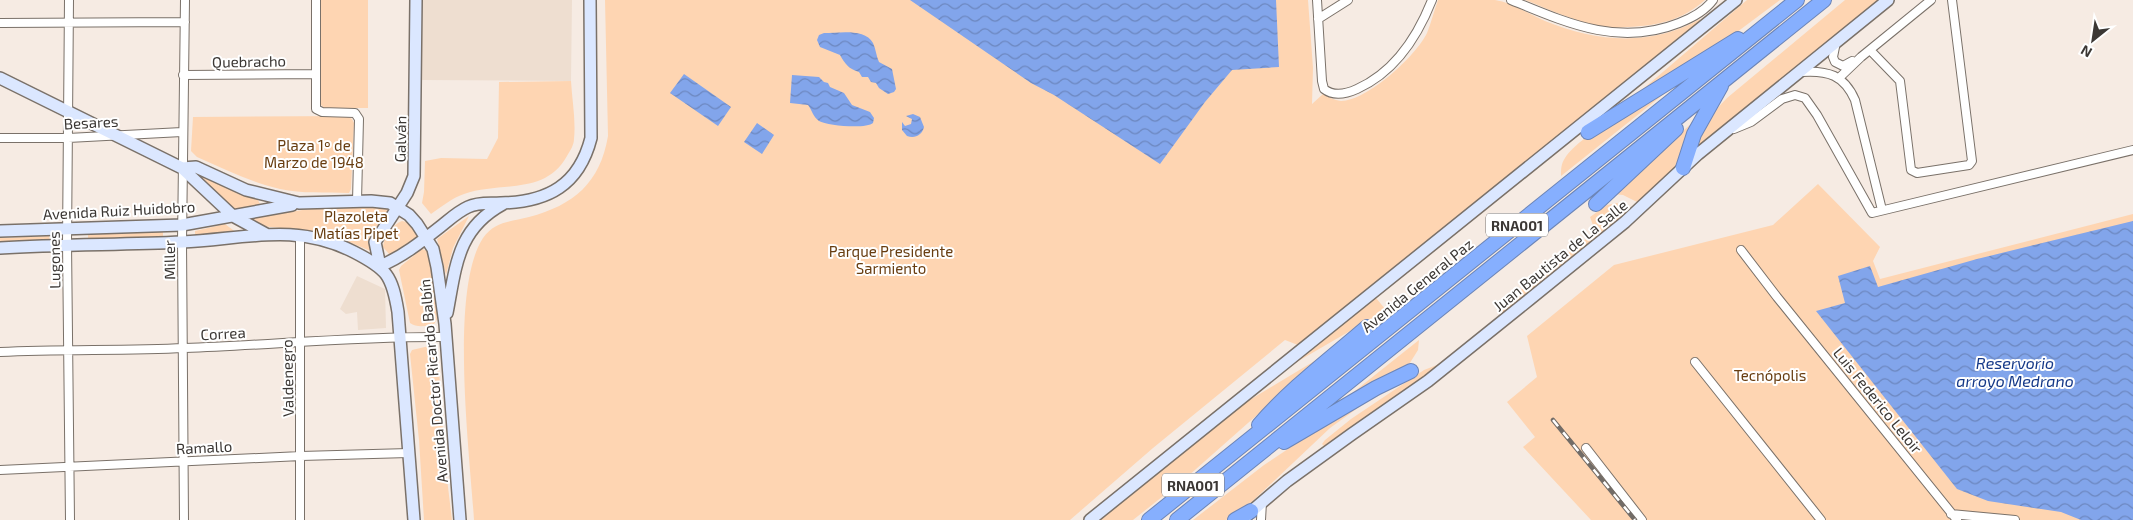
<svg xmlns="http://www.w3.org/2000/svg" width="2133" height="520" font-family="'Exo 2',sans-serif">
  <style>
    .built { fill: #eeded0 }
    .green { fill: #fed5b2 }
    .water { fill: url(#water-waves) }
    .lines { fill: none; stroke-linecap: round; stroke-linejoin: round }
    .street-casing { stroke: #7a7169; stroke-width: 10 }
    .secondary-casing { stroke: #7a7169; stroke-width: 14 }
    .highway-casing { stroke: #6c85b7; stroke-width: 16 }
    .street { stroke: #fff; stroke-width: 8 }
    .secondary { stroke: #dbe7ff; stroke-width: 11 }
    .highway { stroke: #86affe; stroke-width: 14 }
    .rail-casing { stroke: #726c67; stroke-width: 4.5 }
    .rail { stroke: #fff; stroke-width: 2.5; stroke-dasharray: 8; stroke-linecap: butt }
    .labels { text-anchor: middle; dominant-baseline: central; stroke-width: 4; stroke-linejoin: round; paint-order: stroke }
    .shield { fill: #fff; stroke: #767371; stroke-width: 1 }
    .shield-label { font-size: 14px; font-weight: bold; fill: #3b3734 }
    .street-label { font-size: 15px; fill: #3b3734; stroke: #fff }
    .park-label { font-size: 15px; fill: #683d10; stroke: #fff }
    .water-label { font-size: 16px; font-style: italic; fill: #153988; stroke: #fff }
  </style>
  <defs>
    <pattern id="water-waves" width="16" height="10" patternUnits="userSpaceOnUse" patternTransform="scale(1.25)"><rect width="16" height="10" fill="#82a5eb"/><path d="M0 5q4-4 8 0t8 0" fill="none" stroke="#6c87bf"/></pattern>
  </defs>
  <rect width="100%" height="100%" fill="#f6ebe3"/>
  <path class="built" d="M422,0H572L571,81L422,80Z
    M357,276L385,289L386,328L358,330L357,312L346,314L340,309Z"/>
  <path class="green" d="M320,0H368V108H324L320,104Z
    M605,0H1308L1313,68L1312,104L1323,94C1328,97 1334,100 1341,101C1367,101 1416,56 1427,33C1431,23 1434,11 1438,0C1456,0 1477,0 1495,0C1510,2 1531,15 1545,21C1596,42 1651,47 1700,19L1701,21L1298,345L1285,340L1153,448L1070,520H474C470,455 449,290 483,238C495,221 511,222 529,217C574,205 600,183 608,136Z
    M1525,0H1705C1683,20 1657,26 1628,27C1620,27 1612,29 1605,27C1578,23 1551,10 1525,0Z
    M1747,0H1780L1725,41L1622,107Z
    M1845,0H1880L1695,150C1700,129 1712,113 1727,98Z
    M571,81C572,100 576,120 574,139C574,145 570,151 567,156C545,196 500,181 464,194C452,198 441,207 431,214L422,203L424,192L425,161L441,158L487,159L498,138L499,82Z
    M1679,82L1561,176C1561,169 1561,164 1565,158C1581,133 1651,98 1679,82Z
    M1622,98L1623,99L1376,298L1386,310L1295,363L1294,362Z
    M347,116L352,119L354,123L351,189L349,193C326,192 302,194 280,189C250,182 224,169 197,157L191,151L193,117Z
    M1694,121L1678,164L1639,203L1623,195L1614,194Z
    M196,172L258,200L260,204L235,210Z
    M1818,184L1880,247L1873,261L1880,279L2133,214V520H1591L1523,447L1535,437L1507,402L1537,377L1527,336L1614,265L1773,225Z
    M1617,203L1630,212L1421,380L1326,448L1322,444L1325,440L1351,419L1424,370L1437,365L1503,313L1499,307L1590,236L1594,228L1590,217L1607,205Z
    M384,207L388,210L387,214L370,235L369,244L373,252L342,239L310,231L261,226L249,218L316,208Z
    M469,216L453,248L446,275L437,239Z
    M402,221L406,222L418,233L417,238L394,254H389L383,247C384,237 393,224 402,221Z
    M225,224L237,233L195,237V231Z
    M163,231V237L88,240V234Z
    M49,236L50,241L0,243V238Z
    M422,249L428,251L434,273L438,318L434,324C427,326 417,328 410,323L399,270L401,266Z
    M1419,340L1418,350L1408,366L1341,402Z
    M429,346L434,348L438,354L445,462L452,520H424L419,440L410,354L412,350Z
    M1326,354L1187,477L1133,520H1098L1243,404Z
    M1380,392L1330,428L1241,512L1226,520H1193L1264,465L1321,427Z"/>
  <path class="water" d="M910,0H1276L1279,67L1232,70L1205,102L1160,164L1054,95L1031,83Z
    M824,33C839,33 865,28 873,43C876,49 876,56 879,62L892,69L896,89L894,92L888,94L879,88L876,83L871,82L868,77H862L859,72C849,69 845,64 840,55L820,47L817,40L819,35Z
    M684,74L731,107L718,126L670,93Z
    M792,75L819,77L824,82L828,83L830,87L844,93L852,105L870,112L874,118L873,123C867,129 827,126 819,121C813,117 812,110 808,105L790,103Z
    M913,114L920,117L924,127C922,135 915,139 907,136L902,130V122L905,126L911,124L912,119L906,116Z
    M757,123L774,135L762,154L744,142Z
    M2133,221V520H2081L2061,512L1988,501L1957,489L1816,311L1845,303L1838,276L1870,266L1878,287L1977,259Z"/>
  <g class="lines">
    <defs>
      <path id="street" d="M69,0L67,243L70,520
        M316,0V109L322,112L355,113L359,119L357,201
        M1317,0L1322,81L1324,89C1334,97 1346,94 1357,89C1395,72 1417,38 1432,0
        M1511,0C1567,23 1619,47 1679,23C1692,18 1705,11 1713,0
        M1318,19L1348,0
        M0,23L185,22
        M1836,42L1833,57L1835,62L1843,66L1852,61
        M1870,50L1900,81L1911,170L1917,173L1969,165L1972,161L1952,0
        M1801,72C1828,70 1844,75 1855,100L1882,210
        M183,75L316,74
        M1839,78L1861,57L1931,0
        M1734,129L1751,122L1782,99L1795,95L1805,98L1817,115L1872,213L2133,150
        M0,138H68L182,132
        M300,235V520
        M1741,250L1777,297L1957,520
        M0,352C62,349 124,351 185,348C272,345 359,336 446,337
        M1695,362L1821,520
        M1586,448L1642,520
        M0,470L301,456L409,453
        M1951,514L2015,520
        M184,520L182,242L185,0
        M1261,520L1262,502"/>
      <path id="secondary" d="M0,78L182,168L233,216L266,234
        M182,168L196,167L246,190L299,203L371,201L390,203L409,215L417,224L433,249L437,267L445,324L460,520
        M0,231L182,225L292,205
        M0,248C61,244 122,245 182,242C245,239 295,222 354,252C387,269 392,275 398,312L414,520
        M380,266C402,257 421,242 440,227C449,220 457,212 468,207C479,202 490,204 501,203C548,202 579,185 591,138L590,0
        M380,266L375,242L407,193L414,176L416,0
        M447,313C456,266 457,229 503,204
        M1246,516L1287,481L1352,434L1428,381L1530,299L1625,222L1698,154L1888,0
        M1090,520L1736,0"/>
      <path id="highway" d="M1588,132L1738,39
        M1683,168L1694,134L1721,86
        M1596,204L1676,129
        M1259,425C1291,388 1330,359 1367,327
        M1284,442L1376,388L1411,371
        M1149,520L1797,0
        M1177,520L1824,0
        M1235,520L1251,511"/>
    </defs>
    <use href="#street" class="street-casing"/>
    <use href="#secondary" class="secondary-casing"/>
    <use href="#highway" class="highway-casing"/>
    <use href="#street" class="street"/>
    <use href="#secondary" class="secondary"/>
    <use href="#highway" class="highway"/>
    <defs>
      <path id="rail" d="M1553,420L1635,520"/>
    </defs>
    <use href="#rail" class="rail-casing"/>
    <use href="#rail" class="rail"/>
  </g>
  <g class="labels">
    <g class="shield">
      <rect x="1486" y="213.5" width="62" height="23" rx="4"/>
      <rect x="1162" y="473.5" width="62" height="23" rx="4"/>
    </g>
    <g class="shield-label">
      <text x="1517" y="225">RNA001</text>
      <text x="1193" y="485">RNA001</text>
    </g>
    <g class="street-label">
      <text transform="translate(249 61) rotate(-1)">Quebracho</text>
      <text transform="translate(91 122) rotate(-3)">Besares</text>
      <text transform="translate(400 139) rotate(-89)">Galván</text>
      <text transform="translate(119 210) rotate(-3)">Avenida Ruiz Huidobro</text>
      <text transform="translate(1560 255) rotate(-39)">Juan Bautista de La Salle</text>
      <text transform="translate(54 260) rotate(-91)">Lugones</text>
      <text transform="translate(169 260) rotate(-91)">Miller</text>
      <text transform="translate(1417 285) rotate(-39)">Avenida General Paz</text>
      <text transform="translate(223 333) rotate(-3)">Correa</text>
      <text transform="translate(287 378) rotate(-91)">Valdenegro</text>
      <text transform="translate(433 381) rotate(-95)">Avenida Doctor Ricardo Balbín</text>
      <text transform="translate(1878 400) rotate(51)">Luis Federico Leloir</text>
      <text transform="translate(204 447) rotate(-3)">Ramallo</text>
    </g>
    <g class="park-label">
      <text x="314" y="145">Plaza 1º de<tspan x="314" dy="17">Marzo de 1948</tspan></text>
      <text x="356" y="216">Plazoleta<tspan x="356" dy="17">Matías Pipet</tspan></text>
      <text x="891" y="251">Parque Presidente<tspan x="891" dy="17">Sarmiento</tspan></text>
      <text x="1770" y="375">Tecnópolis</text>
    </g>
    <g class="water-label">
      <text x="2015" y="362">Reservorio<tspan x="2015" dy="18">arroyo Medrano</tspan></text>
    </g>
  </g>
  <g transform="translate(2093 40) rotate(210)" stroke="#ffffff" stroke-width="4" paint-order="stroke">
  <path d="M0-4L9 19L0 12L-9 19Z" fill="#3b3734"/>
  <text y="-8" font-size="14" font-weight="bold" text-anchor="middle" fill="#3b3734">N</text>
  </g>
</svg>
